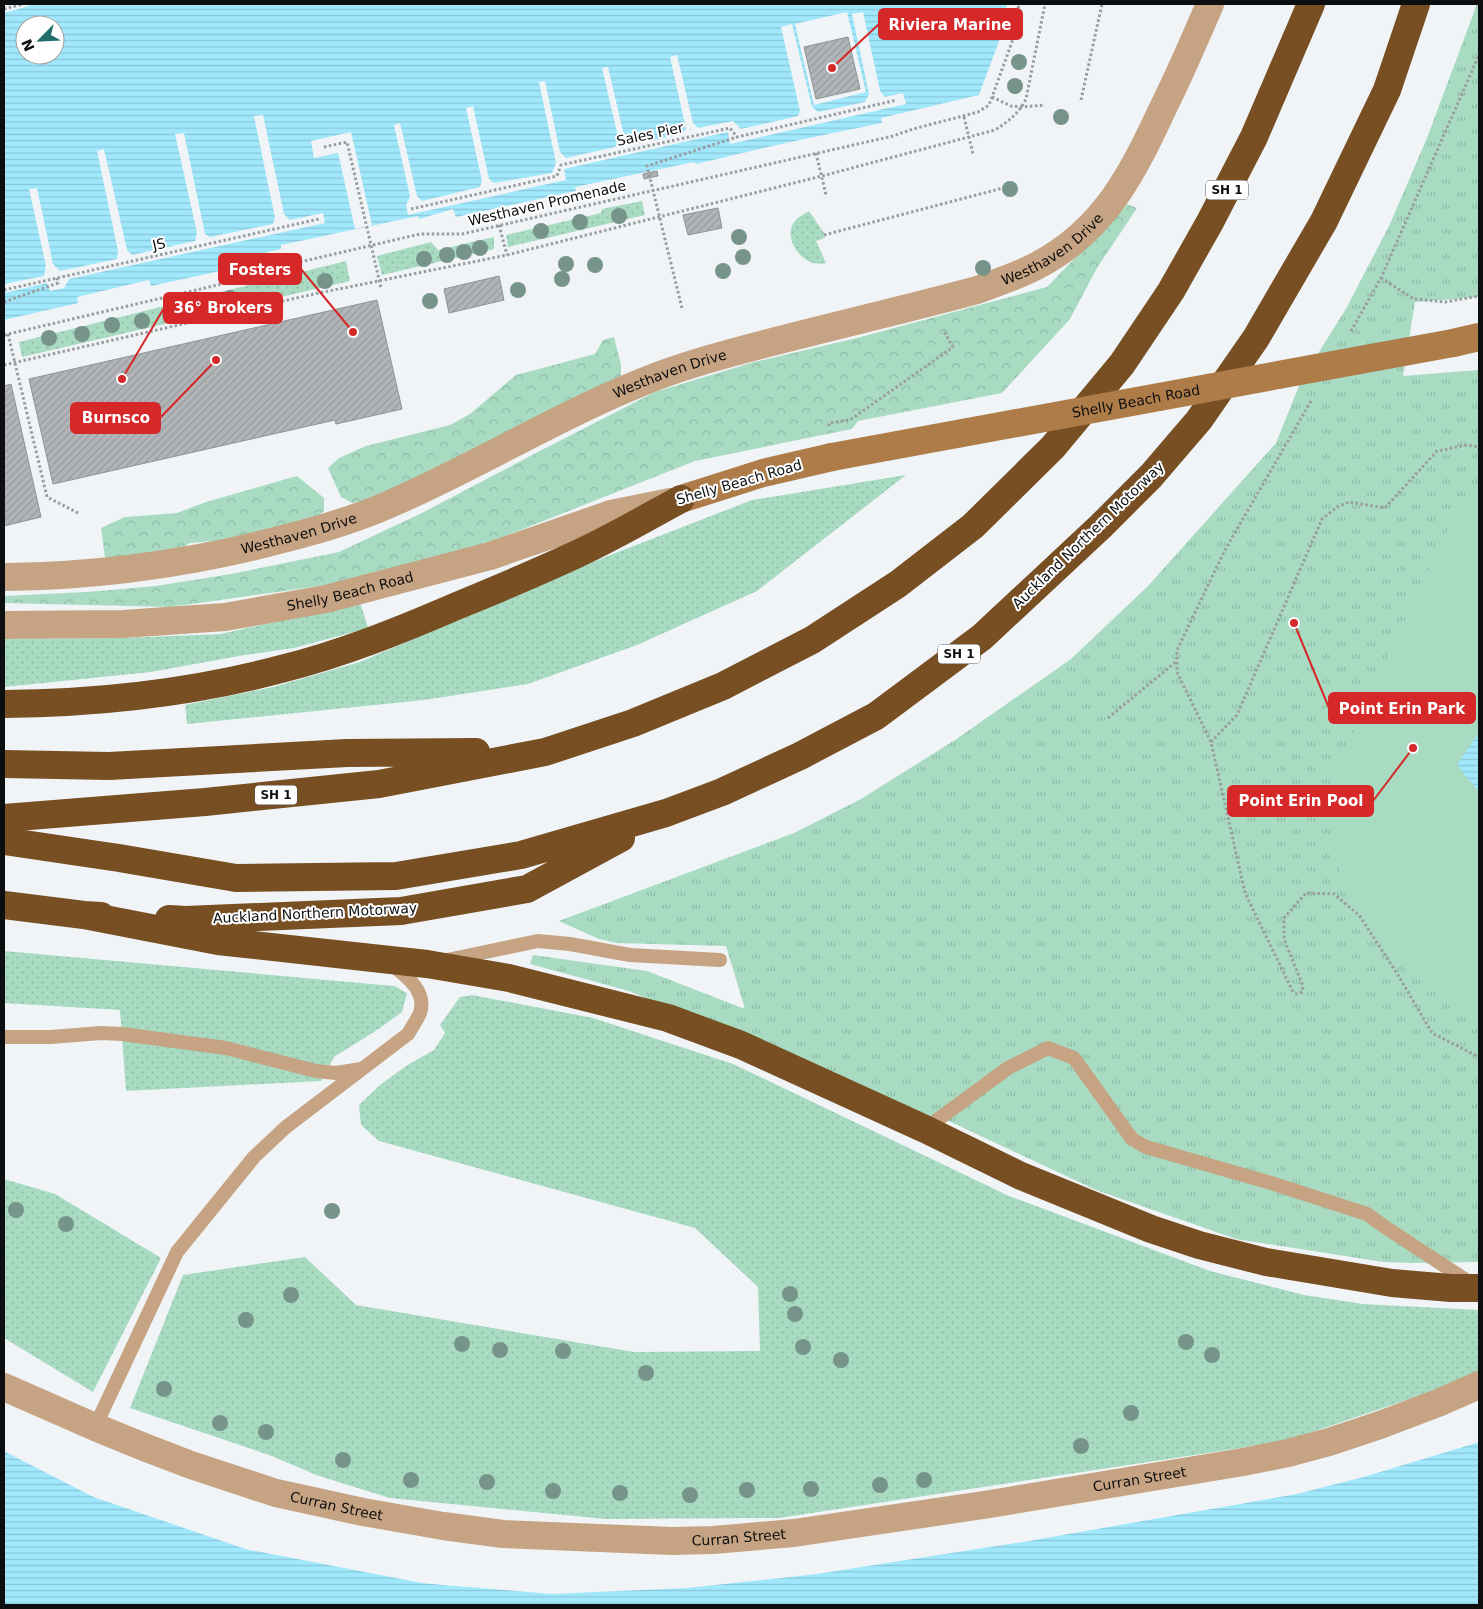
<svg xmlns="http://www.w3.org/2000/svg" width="1483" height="1609" font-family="'DejaVu Sans',sans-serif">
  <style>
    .grass { fill: url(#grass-dots) }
    .forest { fill: url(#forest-crowns) }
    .park { fill: url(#park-tufts) }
    .garden { fill: #a8dbc2 }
    .water { fill: url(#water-rules); fill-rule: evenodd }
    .pier { fill: #f0f4f7 }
    .building { fill: url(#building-hatch); stroke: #909296 }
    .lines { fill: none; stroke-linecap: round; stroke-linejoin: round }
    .path { stroke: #9a9da0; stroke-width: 3; stroke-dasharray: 2.5 2.5; stroke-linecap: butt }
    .service { stroke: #c6a382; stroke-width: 14 }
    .minor { stroke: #c6a382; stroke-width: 28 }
    .secondary { stroke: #ad7c48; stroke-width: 28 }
    .motorway { stroke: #784f22; stroke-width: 28 }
    .secondary-bridge { stroke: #ad7c48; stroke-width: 28 }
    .tree { fill: #76948a }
    .labels { text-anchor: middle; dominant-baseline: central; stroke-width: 4; stroke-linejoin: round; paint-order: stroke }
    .shield { fill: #fff; stroke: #565657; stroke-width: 1 }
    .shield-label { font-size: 12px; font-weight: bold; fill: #0d0e0f }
    .street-label { font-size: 14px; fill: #0d0e0f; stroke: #fff }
    .leader { fill: none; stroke: #d62828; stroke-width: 2 }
    .callout-dot { fill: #d62828; stroke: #fff; stroke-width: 2 }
    .callout { fill: #d62828; stroke: #d62828; stroke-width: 2 }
    .callout-label { font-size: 15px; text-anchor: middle; font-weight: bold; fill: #fff }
  </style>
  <defs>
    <pattern id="grass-dots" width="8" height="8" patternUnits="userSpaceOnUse" patternTransform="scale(1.25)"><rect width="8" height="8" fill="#a8dbc2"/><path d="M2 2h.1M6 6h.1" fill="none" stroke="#8fbba6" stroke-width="1.8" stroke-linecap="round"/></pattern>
    <pattern id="forest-crowns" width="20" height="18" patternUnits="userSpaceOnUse" patternTransform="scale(1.25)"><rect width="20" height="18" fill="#a8dbc2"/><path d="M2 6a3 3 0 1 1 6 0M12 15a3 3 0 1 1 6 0" fill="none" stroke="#8fbba6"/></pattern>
    <pattern id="park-tufts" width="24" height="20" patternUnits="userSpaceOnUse" patternTransform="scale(1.25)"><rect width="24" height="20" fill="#a8dbc2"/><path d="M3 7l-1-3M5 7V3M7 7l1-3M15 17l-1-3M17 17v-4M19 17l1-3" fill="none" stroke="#8fbba6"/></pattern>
    <pattern id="water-rules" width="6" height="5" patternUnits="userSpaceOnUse" patternTransform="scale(1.25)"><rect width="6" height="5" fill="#a1e8fc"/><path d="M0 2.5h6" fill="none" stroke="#89c6d7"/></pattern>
    <pattern id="building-hatch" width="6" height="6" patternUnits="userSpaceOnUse" patternTransform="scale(1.25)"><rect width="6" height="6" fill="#b2b5b8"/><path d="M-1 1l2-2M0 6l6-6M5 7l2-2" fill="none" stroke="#989a9d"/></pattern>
  </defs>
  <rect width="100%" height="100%" fill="#f0f4f7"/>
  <path class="grass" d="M642,201L645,215L508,247L506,235L601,213L602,209Z
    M809,211L824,233L825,238L816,241L826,263C821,264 815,264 810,262C796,256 783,233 796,220C799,216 805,214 809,211Z
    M494,237V249L382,275L377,256L431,242L438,250Z
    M346,261L350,281L22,357L19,342Z
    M906,475L757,591L637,645L528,684L424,700L187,724L185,705L273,687L360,662L590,563L752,500Z
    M360,602L368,628L294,648L239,656L151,672L4,687V639L124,638L221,634Z
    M4,951L394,986L407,993L402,1012L380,1028L334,1057L321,1081L126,1091L120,1010L4,1003Z
    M472,995L593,1018L733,1064L1009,1196L1210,1271L1304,1295L1363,1304L1479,1310V1371L1427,1393L1286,1441L779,1518L606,1519L390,1498L316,1475L272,1456L130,1408L183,1275L305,1257L356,1305L634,1352L760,1351L758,1287L695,1228L379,1141L361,1125L359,1105L380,1085L406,1066L434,1050L445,1033L440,1025L460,997Z
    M4,1179L55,1194L161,1258L93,1392L4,1338Z"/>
  <path class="forest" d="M1127,204L1137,208L1097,268L1070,319L1002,393L858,421L852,429L695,461L503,537L376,578L170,607L4,603L5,596L87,592L156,586L231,574L339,552L420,514L536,453L655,392L754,362L857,338L1047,287Z
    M614,337L621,365V376L608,387L374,499L352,503L341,497L328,468L339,458L366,446L450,425L470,414L516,375L595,354L603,340Z
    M297,476L324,498V511L314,521L223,540L190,543L175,552L132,560L105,557L101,528L125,517L177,513L206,502Z"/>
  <path class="park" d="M1477,4H1479V297L1415,302L1403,376L1479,370V1262L1412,1263L1383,1262L1236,1239L1096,1190L951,1122L918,1112L629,991L530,964L533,955L647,971L745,1009L726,946L617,943L599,939L559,921L794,833L861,799L955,740L1071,659L1148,586L1276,443L1301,381L1347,307L1390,224L1427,138Z"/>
  <path class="garden" d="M1479,494V1017L1469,1016L1390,957L1346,900L1323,802L1370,694L1451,522Z"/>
  <path class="water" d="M4,4H1007L1002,33L979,95L881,118L882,123L790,142L696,164L694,162L575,187L576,191L456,217L453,209L419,219L418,216L281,245V249L224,262L225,270L151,286L149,280L77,297L78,303L4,320ZM25,25H55V55H25Z
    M1479,733V792L1457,765Z
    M1479,1442V1605H4V1451L94,1497L246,1549L423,1583L551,1594L687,1588L817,1574L1022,1542L1296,1494L1363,1477Z"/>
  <path class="pier" d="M4,4H35L4,13Z
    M847,12L866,92L814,105L795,24Z
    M863,12L880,91L885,97L903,93L906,104L730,144L728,132L564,169L566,180L408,215L406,205L410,196L394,125L400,123L417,196L422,201L480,187L482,181L466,108L473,106L489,179L494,183L552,173L556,163L539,82L545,81L560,152L566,158L615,147L619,141L602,68L608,67L625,140L630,145L682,134L686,129L670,57L677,55L693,123L698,128L733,121L741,129L798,116L800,111L781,27L792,24L812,107L818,112L865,102L869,94L852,14Z
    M263,115L284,214L290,220L323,213L325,223L69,279L64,288L50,291L47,283L4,293V284L44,276L46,266L29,189L37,188L53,264L60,271L117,259L118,251L97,151L104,149L127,250L132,255L195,241L197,233L175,134L184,133L205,234L210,237L273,224L275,218L254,116Z
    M351,132L372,225L355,229L338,153L314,158L311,141Z
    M1479,1440V1442L1363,1477L1296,1494L1022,1542L802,1575V1573L1022,1540L1296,1491L1362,1475Z
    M4,1449L95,1495L247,1546L423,1581L467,1585V1587L423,1583L246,1549L94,1497L4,1451Z"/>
  <path class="building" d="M848,37L860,89L816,99L804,47Z
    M657,171L658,176L644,179L643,174Z
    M718,208L722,228L688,235L683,215Z
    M499,276L504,300L449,313L444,289Z
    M377,300L402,409L336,424L335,420L53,484L29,379Z
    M11,384L41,517L4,526V386Z"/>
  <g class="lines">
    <path class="path" d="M4,9L23,4
      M992,97L1011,106L1022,107L1045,105
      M1081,100L1102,4
      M964,117L973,154
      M324,147L347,142L381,288
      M816,153L826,195
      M411,209L557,176L561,165L730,128L737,137L897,100
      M499,225L507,255
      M824,235L1003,188
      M1381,278L1414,299L1445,302L1479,296
      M4,290L319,219
      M4,302L58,283L57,278
      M682,308L647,166L737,137
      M1351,331L1381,278L1479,55
      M8,334L47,497L80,514
      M4,335L226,283L253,273L420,234H462L893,136L913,129L978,112L989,105L992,97L1012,42L1019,4
      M4,365L314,294L507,255L822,176L995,130C1009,121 1019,113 1026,99L1045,4
      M1311,401L1225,550L1177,650V672L1211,742L1245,893L1293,992L1297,994L1302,992L1303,986L1284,939V918L1306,893L1334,894L1359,915L1398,975L1432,1033L1479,1057
      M829,426V423L850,420L953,347L943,330
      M1108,718L1177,661
      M1211,742L1237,715L1322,519L1337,507L1349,502L1385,508L1437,451L1467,445L1479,447"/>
    <path class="service" d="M447,960L538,941L570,944L630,955L720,960
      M4,1037H51L101,1033L122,1034L226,1048L316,1071L336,1073L361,1069
      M925,1129L1008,1068L1048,1048L1074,1058L1132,1139L1146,1147L1271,1183L1367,1214L1385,1227L1472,1284
      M95,1427L177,1252L254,1157L286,1127L408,1034C412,1027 417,1020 420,1013C427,992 407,976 392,965"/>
    <g class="minor">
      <path id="s1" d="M4,577C98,576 192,563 283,539C319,530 356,519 390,504C475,467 554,418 640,383C680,366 726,354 768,343C837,325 907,309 977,290C998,282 1021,275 1040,264C1106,228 1133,172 1163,108C1180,74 1195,39 1210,4"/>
      <path id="s2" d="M4,625L123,624L225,617L326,599L490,556L611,514L670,502"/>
      <path id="s3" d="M4,1387L95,1427L144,1447L191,1465L276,1493L363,1512L443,1526L503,1534L672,1541L713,1540L794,1533L990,1504L1243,1462L1288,1453L1329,1442L1380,1425L1438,1403L1479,1385"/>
    </g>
    <path class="secondary" d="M1453,343L1479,337
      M681,499L763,473L832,457"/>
    <path class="motorway" d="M4,704C97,703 191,693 281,669C342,654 401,630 459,605C498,589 538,572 577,554C612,538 646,518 681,499
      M4,764L109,766L347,753L476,752
      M4,818L205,802L379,784L545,752L633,723L723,686L812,640L898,584L973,526L1053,447L1122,364L1171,291L1210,222L1254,137L1311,4
      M4,841L119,858L236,878L396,876L521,855L666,813L722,792L800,756L876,716L982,637L1101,526L1151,476L1199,420L1256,338L1324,221L1387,90L1416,4
      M4,905L84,915L101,916
      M84,915L218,941L427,964L509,978L668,1018L741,1045L925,1129L1021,1176L1151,1229L1199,1245L1266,1262L1392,1283L1451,1288H1479
      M169,919L186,920L401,911L527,889L621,838"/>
    <path class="secondary-bridge" id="s4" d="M832,457L1453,343"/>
  </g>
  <g class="tree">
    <circle cx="1019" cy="62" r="8"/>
    <circle cx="1015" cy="86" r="8"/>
    <circle cx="1061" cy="117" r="8"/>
    <circle cx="1010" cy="189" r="8"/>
    <circle cx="619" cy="216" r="8"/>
    <circle cx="580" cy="222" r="8"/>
    <circle cx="541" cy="231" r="8"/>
    <circle cx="739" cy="237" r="8"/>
    <circle cx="480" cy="248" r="8"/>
    <circle cx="464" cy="252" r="8"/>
    <circle cx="447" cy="255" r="8"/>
    <circle cx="743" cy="257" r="8"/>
    <circle cx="424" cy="259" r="8"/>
    <circle cx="566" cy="264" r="8"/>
    <circle cx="595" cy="265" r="8"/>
    <circle cx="983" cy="268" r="8"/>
    <circle cx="723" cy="271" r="8"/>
    <circle cx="562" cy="279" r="8"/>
    <circle cx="325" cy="281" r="8"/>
    <circle cx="518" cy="290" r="8"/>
    <circle cx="230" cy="298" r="8"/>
    <circle cx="430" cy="301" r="8"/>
    <circle cx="170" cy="314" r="8"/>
    <circle cx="142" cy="321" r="8"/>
    <circle cx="112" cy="325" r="8"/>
    <circle cx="82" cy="334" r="8"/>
    <circle cx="49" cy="338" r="8"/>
    <circle cx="16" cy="1210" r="8"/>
    <circle cx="332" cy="1211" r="8"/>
    <circle cx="66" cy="1224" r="8"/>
    <circle cx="790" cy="1294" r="8"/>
    <circle cx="291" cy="1295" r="8"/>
    <circle cx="795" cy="1314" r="8"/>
    <circle cx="246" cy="1320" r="8"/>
    <circle cx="1186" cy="1342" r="8"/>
    <circle cx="462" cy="1344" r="8"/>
    <circle cx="803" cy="1347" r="8"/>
    <circle cx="500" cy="1350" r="8"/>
    <circle cx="563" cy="1351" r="8"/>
    <circle cx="1212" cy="1355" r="8"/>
    <circle cx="841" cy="1360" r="8"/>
    <circle cx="646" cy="1373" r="8"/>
    <circle cx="164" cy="1389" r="8"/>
    <circle cx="1131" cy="1413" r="8"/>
    <circle cx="220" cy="1423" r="8"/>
    <circle cx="266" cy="1432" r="8"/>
    <circle cx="1081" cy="1446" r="8"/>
    <circle cx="343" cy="1460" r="8"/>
    <circle cx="411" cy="1480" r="8"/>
    <circle cx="924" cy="1480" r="8"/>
    <circle cx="487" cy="1482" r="8"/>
    <circle cx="880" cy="1485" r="8"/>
    <circle cx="811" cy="1489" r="8"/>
    <circle cx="747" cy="1490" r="8"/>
    <circle cx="553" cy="1491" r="8"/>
    <circle cx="620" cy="1493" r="8"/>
    <circle cx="690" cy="1495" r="8"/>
  </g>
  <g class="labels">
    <g class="shield">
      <rect x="1206" y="180.5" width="42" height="19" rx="4"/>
      <rect x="938" y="644.5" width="42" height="19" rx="4"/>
      <rect x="255" y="785.5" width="42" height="19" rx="4"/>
    </g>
    <g class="shield-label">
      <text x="1227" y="190">SH 1</text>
      <text x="959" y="654">SH 1</text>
      <text x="276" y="795">SH 1</text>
    </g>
    <g class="street-label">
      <text transform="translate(650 134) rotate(-12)">Sales Pier</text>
      <text transform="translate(547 203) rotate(-13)">Westhaven Promenade</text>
      <text transform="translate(159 244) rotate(-13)">JS</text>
      <text stroke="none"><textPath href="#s1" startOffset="1109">Westhaven Drive</textPath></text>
      <text stroke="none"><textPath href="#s1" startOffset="704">Westhaven Drive</textPath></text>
      <text stroke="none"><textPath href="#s4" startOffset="309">Shelly Beach Road</textPath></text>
      <text transform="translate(739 482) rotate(-16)">Shelly Beach Road</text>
      <text stroke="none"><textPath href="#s1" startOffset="299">Westhaven Drive</textPath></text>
      <text transform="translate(1088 535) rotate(-44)">Auckland Northern Motorway</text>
      <text stroke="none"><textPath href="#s2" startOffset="349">Shelly Beach Road</textPath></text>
      <text transform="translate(315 913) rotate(-3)">Auckland Northern Motorway</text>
      <text stroke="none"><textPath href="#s3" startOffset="1164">Curran Street</textPath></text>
      <text stroke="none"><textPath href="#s3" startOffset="354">Curran Street</textPath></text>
      <text stroke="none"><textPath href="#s3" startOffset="759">Curran Street</textPath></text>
    </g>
  </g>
  <path class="leader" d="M832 68L879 24M353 332L301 269M122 379L164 308M216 360L160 418M1294 623L1329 708M1413 748L1373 801"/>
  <g class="callout-dot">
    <circle cx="832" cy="68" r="5"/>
    <circle cx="353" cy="332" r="5"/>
    <circle cx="122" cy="379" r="5"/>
    <circle cx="216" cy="360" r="5"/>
    <circle cx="1294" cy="623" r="5"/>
    <circle cx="1413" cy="748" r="5"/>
  </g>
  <g class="callout">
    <rect x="879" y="9" width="143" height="30" rx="5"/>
    <rect x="219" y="254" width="82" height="30" rx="5"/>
    <rect x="164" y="293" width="118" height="30" rx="5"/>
    <rect x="71" y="403" width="89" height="30" rx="5"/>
    <rect x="1329" y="693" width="146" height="30" rx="5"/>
    <rect x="1228" y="786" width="145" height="30" rx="5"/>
  </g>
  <g class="callout-label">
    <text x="950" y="30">Riviera Marine</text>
    <text x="260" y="275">Fosters</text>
    <text x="223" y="313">36° Brokers</text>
    <text x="116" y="423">Burnsco</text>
    <text x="1402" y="714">Point Erin Park</text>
    <text x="1301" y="806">Point Erin Pool</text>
  </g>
  <rect width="1483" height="1609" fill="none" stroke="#0d0e0f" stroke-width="10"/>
  <g transform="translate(40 40) rotate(246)"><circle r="24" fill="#ffffff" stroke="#9e9f9f"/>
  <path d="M0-4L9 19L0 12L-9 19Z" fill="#216d6b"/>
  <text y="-8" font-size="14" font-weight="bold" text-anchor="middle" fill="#0d0e0f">N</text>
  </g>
</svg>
